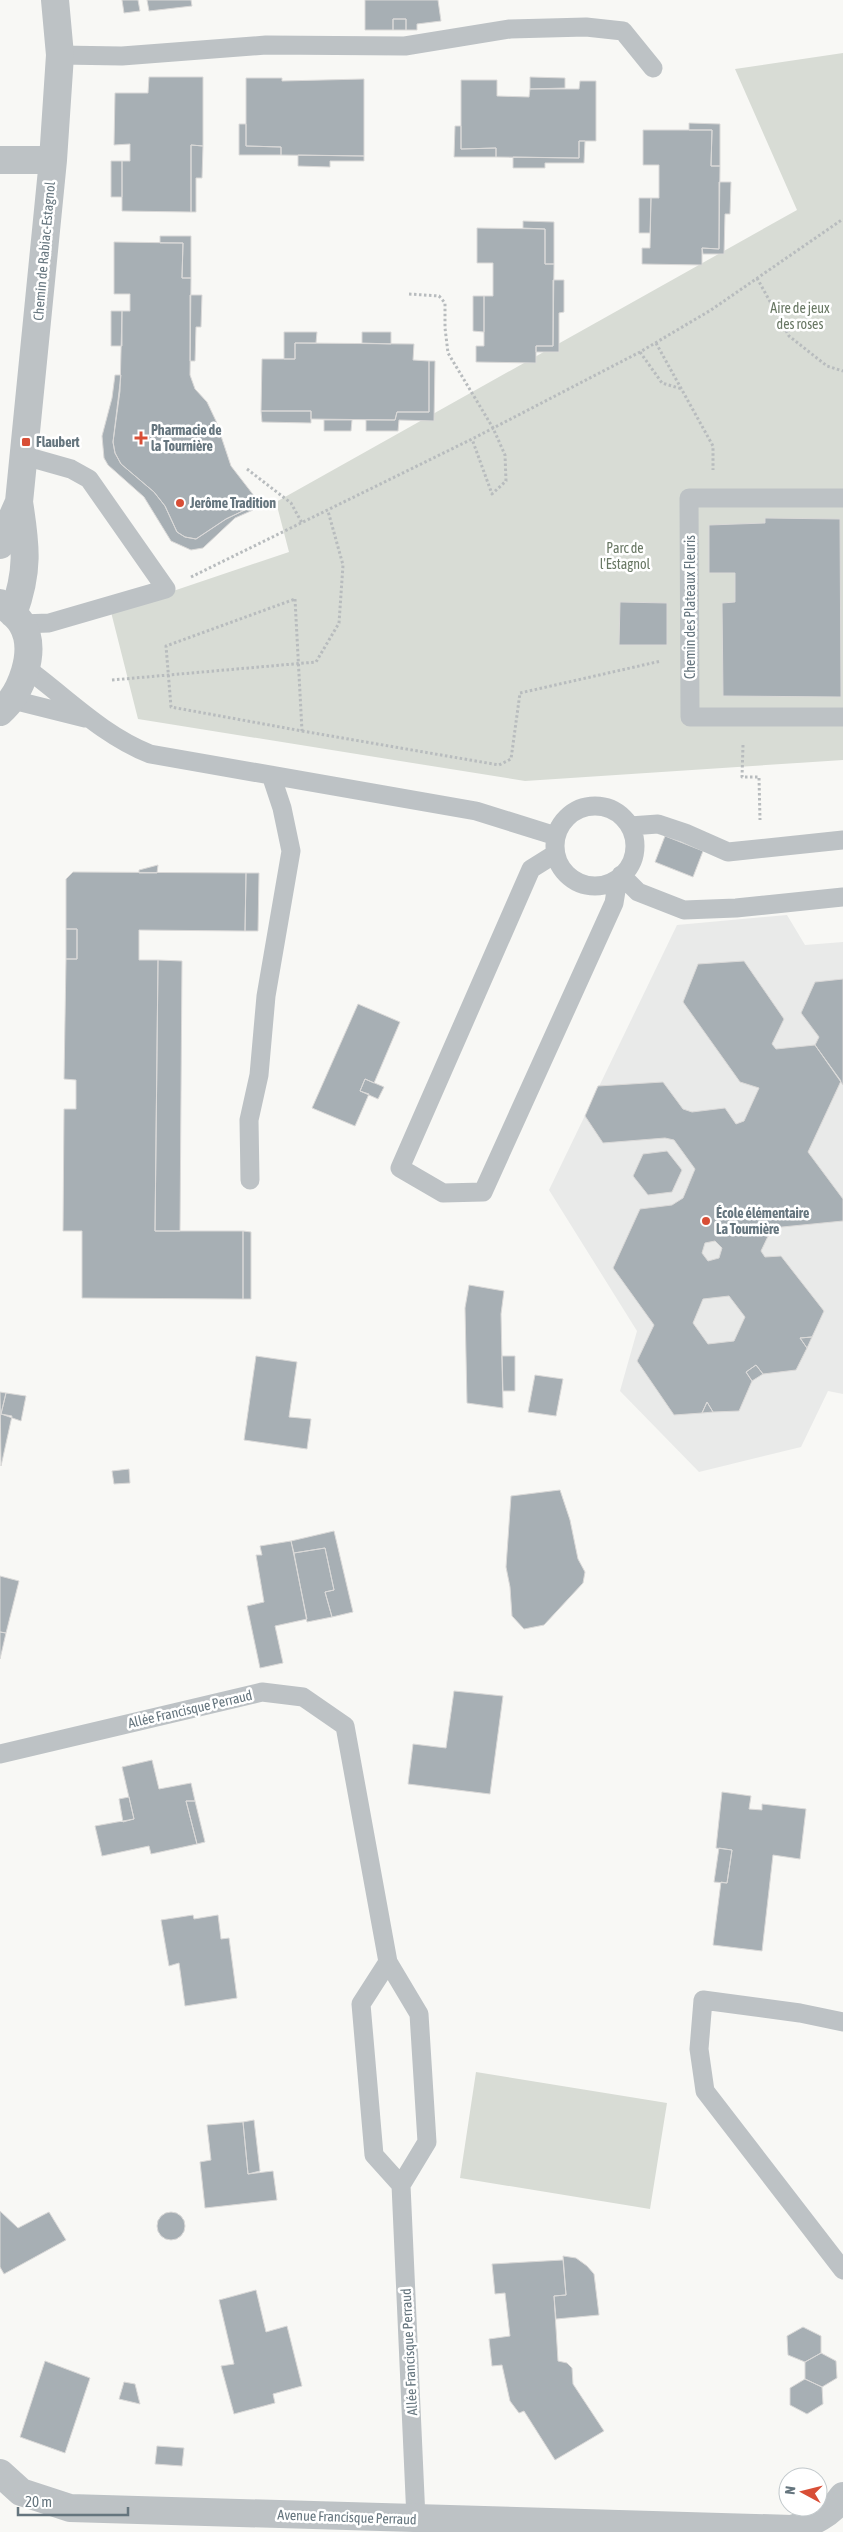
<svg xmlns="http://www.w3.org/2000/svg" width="843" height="2532" font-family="'Asap Condensed',sans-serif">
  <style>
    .built { fill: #e9eae9 }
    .green { fill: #d8dcd5 }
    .building { fill: #a7afb4; stroke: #dad9d8; fill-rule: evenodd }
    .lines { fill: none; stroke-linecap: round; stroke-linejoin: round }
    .path { stroke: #b8bcbe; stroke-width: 3; stroke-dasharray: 2.5 2.5; stroke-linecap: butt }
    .service { stroke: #bdc2c5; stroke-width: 19 }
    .minor { stroke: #bdc2c5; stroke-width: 28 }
    .poi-dot { fill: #d84e36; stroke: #fff; stroke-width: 2 }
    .labels { text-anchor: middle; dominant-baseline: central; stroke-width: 5; stroke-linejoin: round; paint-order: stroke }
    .street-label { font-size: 14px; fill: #65757e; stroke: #fff }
    .park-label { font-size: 14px; fill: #687763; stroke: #fff }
    .poi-label { font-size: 14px; font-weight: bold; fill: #65757e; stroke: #fff; text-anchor: start }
  </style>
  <rect width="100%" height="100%" fill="#f8f8f5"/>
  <path class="built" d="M787,915L805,945L843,942V1394L828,1391L801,1447L699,1472L620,1391L637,1331L549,1190L677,925Z"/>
  <path class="green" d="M843,53V760L525,781L138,719L111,612L289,552L276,502L797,210L735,69Z
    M476,2072L667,2103L650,2209L460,2178Z"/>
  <path class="building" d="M122,0H138L140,11L124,13Z
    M147,0H191L192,6L149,11Z
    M365,0H438L441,21L417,24V30H406V19H393V30H365Z
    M393,19H406V30H393Z
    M149,77H203V146L191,145V212L122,211V161H130V144L114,145L115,93H148Z
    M530,77L565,78V88L530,89Z
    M246,78H282V81L364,79V156L281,155V147L246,146Z
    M461,80H497V96L529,97L530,89H579L580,81H596V141H579V158L496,157V148L461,149Z
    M689,123L720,124V166H711L712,130H689Z
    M239,124H246V146L281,147V155H239Z
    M455,126H461V149L496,148V157H454Z
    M643,130H712L711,166H720L719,249L702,248V265L642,264V248H650L651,198H659V165H643Z
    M579,141H585L584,163H545V168H513V157L579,158Z
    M191,145L203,146L202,178H196V212H191Z
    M298,155L364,156V161H330V167L298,166Z
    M111,161H122V197H111Z
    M719,182H731L730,214H725L724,254H703L702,248L719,249Z
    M639,198H651L650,233H639Z
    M523,221L554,222V264H545V229L523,228Z
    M477,228L545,229V264H554L553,346H536V363L476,362V346H484V296H493V263H477Z
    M160,236H191V278H182L183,243H160Z
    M114,242L183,243L182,278H191L190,375L195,389L207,402L216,421L231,466L255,497L251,507L226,519L196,539L185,537L177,532L165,506L154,492L121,464L115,453L113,442L120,391L122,311H130V294H114Z
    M553,280H564V312L559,313V352H536V346H553Z
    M190,295H202L201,327H196L195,361H190Z
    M473,296H484V332L473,331Z
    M111,311H122V346H111Z
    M284,332H317L316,343H295V359H284Z
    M362,332H391V344L362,343Z
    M295,343L414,344L413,360L429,361V412H397L395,420L311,419V411H261L262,359H295Z
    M429,361H435L434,421L399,420L398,431H366V420H395L397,412H429Z
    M115,375H121L113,442L115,453L121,464L154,492L165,506L177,532L185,537L196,539L226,519L251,507L255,497L257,502L253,510L235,518L203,548L191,550L171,541L144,497L108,465L104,458L102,436L112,398Z
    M261,411H311V423L262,422Z
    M324,420H352L351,431H324Z
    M765,518L840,519L841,697L723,696L722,603L735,602V573H709V525L765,523Z
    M620,602L667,603V645H619Z
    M665,836L703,851L693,877L655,862Z
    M158,865L157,873H139V870Z
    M73,872L246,873L245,931L139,930V960H158L155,1231H243V1299L82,1298V1231H63L64,1109H76V1080L64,1079L66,959H77V929H66V879Z
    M246,873H259L258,931H245Z
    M66,929H77V959H66Z
    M158,960L182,961L180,1231H155Z
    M744,961L784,1019L772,1044L776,1049L815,1045L841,1081L808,1152L843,1199V1221L772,1228L761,1251L765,1257L781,1256L824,1311L812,1337L800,1338L807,1348L796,1370L763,1374L756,1365L746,1372L752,1381L739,1411L713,1412L707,1402L702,1413L674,1415L637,1361L654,1325L613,1268L640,1209L672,1205L683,1198L695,1169L674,1140L665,1138L603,1143L585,1116L598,1086L663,1082L683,1109L692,1112L725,1108L736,1124L744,1121L759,1088L740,1082L683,1002L698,964ZM715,1241L722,1248L719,1258L708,1261L702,1253L705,1243ZM729,1296L745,1317L734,1341L708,1344L693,1323L703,1299Z
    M843,979V1085L815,1045L819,1037L801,1013L815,982Z
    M358,1004L400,1022L374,1083L365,1079L360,1091L369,1094L355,1126L312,1108Z
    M365,1079L384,1087L378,1099L360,1091Z
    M667,1151L682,1170L672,1192L648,1195L633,1176L643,1154Z
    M243,1231L251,1232V1299H243Z
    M469,1285L504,1291L501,1314L503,1408L467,1403L465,1308Z
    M812,1337L807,1348L800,1338Z
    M256,1356L297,1362L289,1417L311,1419L307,1449L244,1440Z
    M502,1356H515V1391H503Z
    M756,1365L763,1374L752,1381L746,1372Z
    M535,1375L563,1379L556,1416L528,1412Z
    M0,1392L6,1393L1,1414L12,1416L1,1466Z
    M6,1393L26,1396L21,1421L1,1414Z
    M707,1402L713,1412L702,1413Z
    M129,1469L130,1483L114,1484L112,1471Z
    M560,1490L570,1520L578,1559L585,1572L583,1583L544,1625L524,1629L512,1616L510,1587L506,1567L511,1496Z
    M334,1531L353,1612L332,1617L325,1592L334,1590L325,1548L294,1553L291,1541Z
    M291,1541L307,1619L275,1626L283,1663L260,1668L247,1606L264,1602L256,1555H262L260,1546Z
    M325,1548L334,1590L325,1592L332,1617L307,1622L294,1553Z
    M0,1576L19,1581L6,1633L0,1632Z
    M0,1632L6,1633L0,1659Z
    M454,1691L503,1696L490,1794L408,1784L413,1744L446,1748Z
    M152,1760L159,1789L191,1783L195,1801H186L197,1844L151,1854L149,1846L102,1856L95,1826L134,1819L122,1767Z
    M722,1792L751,1796L749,1809L762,1810V1804L806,1809L800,1859L773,1855L762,1951L713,1945L721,1882L727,1883L732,1850L716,1848Z
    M129,1797L134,1819L123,1822L119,1799Z
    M186,1801H195L205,1842L197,1844Z
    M719,1848L732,1850L727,1883L714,1882Z
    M193,1915L194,1919L218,1915L221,1939L229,1938L237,1998L185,2006L179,1963L169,1966L161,1920Z
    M254,2120L260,2171L248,2174L243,2122Z
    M243,2122L248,2174L273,2171L277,2200L205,2208L200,2162L211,2160L207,2125Z
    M0,2211L18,2228L49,2212L66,2240L4,2274L0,2267Z
    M157 2226a14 14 0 1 1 28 0a14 14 0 1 1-28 0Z
    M563,2256L576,2258L587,2266L594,2274L599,2315L556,2319L554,2296L566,2295Z
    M563,2260L566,2295L554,2296L558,2361L567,2363L572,2368L573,2384L604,2431L555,2460L524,2411L519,2413L510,2401L502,2365L492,2366L489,2339L510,2336L505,2293L495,2294L492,2264Z
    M256,2290L266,2332L287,2326L302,2386L273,2394L275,2403L234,2414L221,2366L234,2364L219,2300Z
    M803,2327L821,2336V2353L805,2362L788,2355L787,2336Z
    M821,2353L836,2361L837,2378L822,2387L805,2379V2362Z
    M45,2361L90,2378L65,2453L20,2437Z
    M805,2379L822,2387L823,2404L807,2414L790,2405V2388Z
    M124,2382L135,2384L140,2404L119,2399Z
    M157,2446L184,2448L182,2466L155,2464Z"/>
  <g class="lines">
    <path class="path" d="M757,278L789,336L827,366L843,371
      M409,294L439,296L445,303V328L448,353L493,428L505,455L506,481L492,494L472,439
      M656,343L713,446V470
      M640,352L662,383L682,389
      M247,469L291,503L302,523
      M191,577L472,439L640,352L711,310L843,219
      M295,599L302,731L171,707L166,646Z
      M112,680L316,662L339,623L343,565L328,511
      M302,731L499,765L511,759L520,693L661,661
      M743,745L742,777H759L760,820"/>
    <path class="service" d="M60,55L122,56L266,45L405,46L510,29L586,27L623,31L653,68
      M843,498H689L690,717H843
      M22,624L49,623L166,589L89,479L71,469L25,456
      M26,668C67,698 102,735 150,754L476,811L556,836
      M13,700L85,718
      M555 846a40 40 0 1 1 80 0a40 40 0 1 1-80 0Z
      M630,826L658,824L685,833L728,852L843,840
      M555,854L531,869L400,1168L443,1193L483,1192L614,903L618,879
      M621,875L638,892L684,910L736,908L843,897
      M250,1180L249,1120L259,1075L266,996L291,851L282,808L271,775
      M0,1754L262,1692L303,1697L345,1726L388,1962
      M388,1962L419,2014L427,2142L401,2185L374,2155L361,2004Z
      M843,2022L800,2013L703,2000L699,2049L705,2091L843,2270
      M401,2185L416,2519"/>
    <path class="minor" d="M0,160H53
      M0,545L19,502
      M0,603C8,609 17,616 22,624C38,651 21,694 0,712
      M13,614C29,571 26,546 19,502L53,160L60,55L55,0
      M0,2473L21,2492L70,2508L792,2529C813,2522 830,2515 843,2496"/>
  </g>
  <g class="poi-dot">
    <path d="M138.5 430.5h5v5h5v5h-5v5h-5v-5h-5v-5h5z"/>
    <rect x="21" y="437" width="10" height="10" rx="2.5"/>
    <circle cx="180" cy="503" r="5"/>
    <circle cx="706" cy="1221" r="5"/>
  </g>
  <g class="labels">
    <g class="street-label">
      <text transform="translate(44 251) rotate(-85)">Chemin de Rabiac-Estagnol</text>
      <text transform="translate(690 607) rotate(-90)">Chemin des Plateaux Fleuris</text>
      <text transform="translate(190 1709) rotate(-13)">Allée Francisque Perraud</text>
      <text transform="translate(409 2352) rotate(-93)">Allée Francisque Perraud</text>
      <text transform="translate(347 2517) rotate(2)">Avenue Francisque Perraud</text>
    </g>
    <g class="park-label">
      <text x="800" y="308">Aire de jeux<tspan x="800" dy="16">des roses</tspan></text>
      <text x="625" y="548">Parc de<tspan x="625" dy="16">l'Estagnol</tspan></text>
    </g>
    <g class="poi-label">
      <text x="151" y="430">Pharmacie de<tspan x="151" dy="16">la Tournière</tspan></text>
      <text x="36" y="442">Flaubert</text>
      <text x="190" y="503">Jerôme Tradition</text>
      <text x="716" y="1213">École élémentaire<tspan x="716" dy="16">La Tournière</tspan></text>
    </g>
  </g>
  <g transform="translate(803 2492) rotate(277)"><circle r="24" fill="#ffffff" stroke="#c1c8cb"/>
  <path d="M0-4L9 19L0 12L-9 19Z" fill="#d84e36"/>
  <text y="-8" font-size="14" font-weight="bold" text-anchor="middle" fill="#65757e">N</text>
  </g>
  <path d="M18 2507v8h110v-8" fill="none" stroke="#65757e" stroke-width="2.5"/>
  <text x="25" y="2507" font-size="15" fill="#65757e" stroke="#ffffff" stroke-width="4" paint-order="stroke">20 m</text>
</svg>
